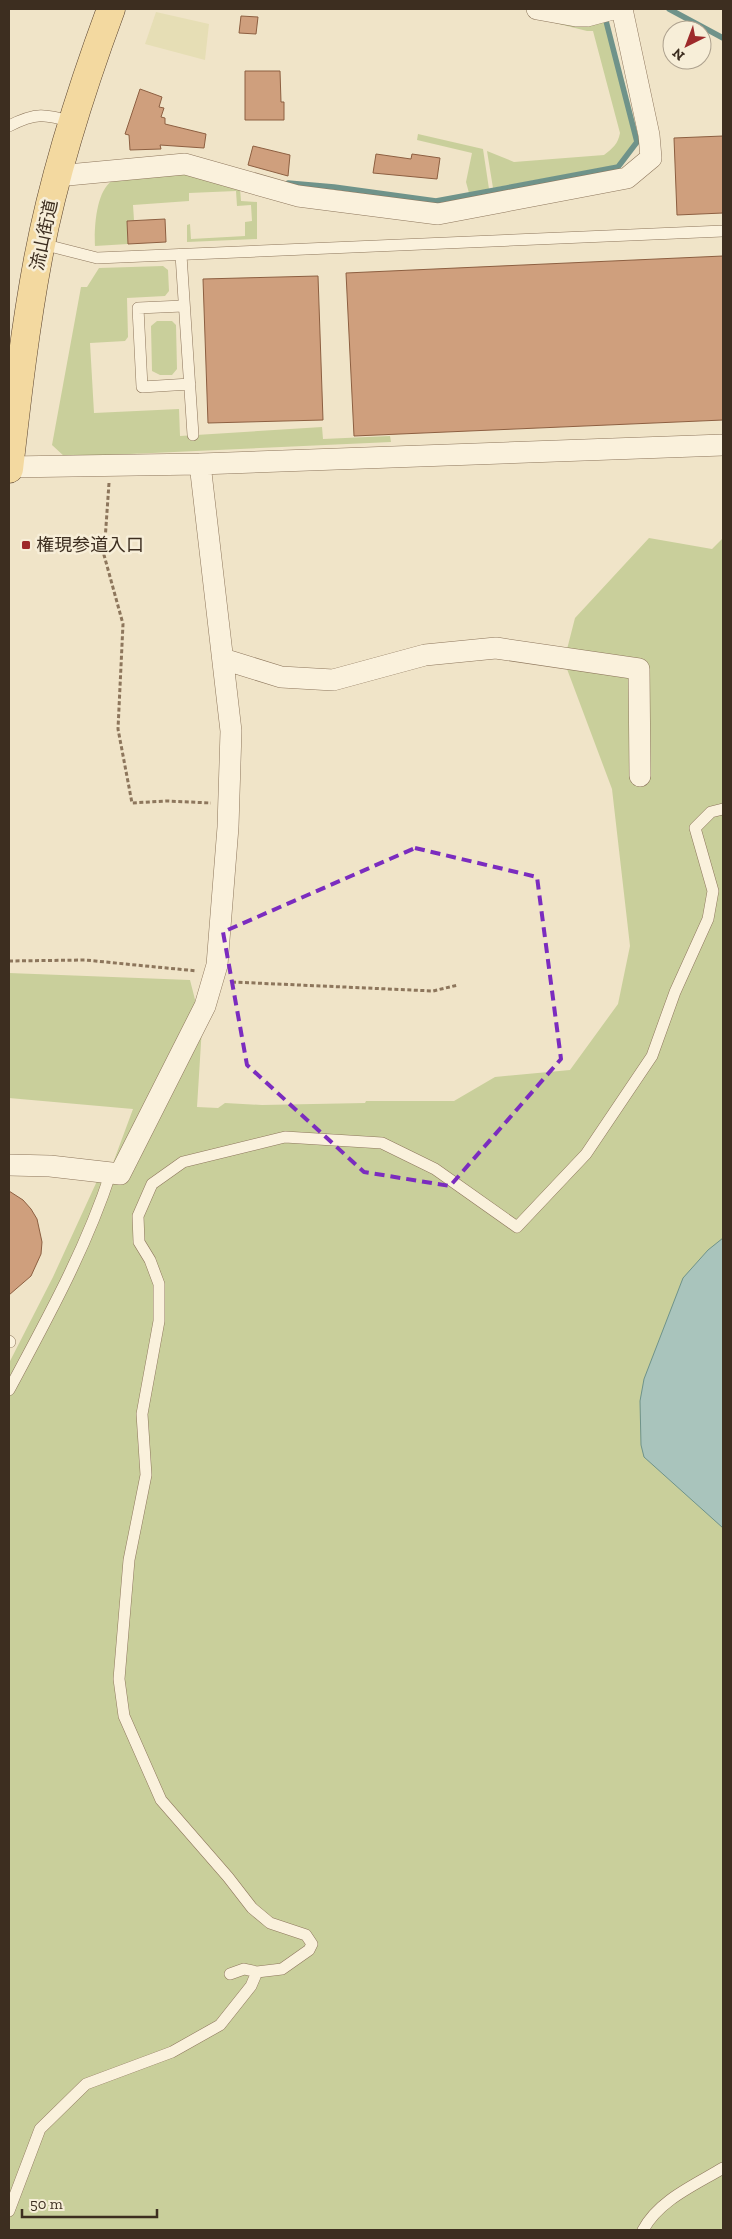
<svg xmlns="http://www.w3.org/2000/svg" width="732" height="2239" font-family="'Zilla Slab','Noto Sans JP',serif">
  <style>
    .farmland { fill: #e6deb5 }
    .green { fill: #c9cf9b }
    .water { fill: #a9c4bc; stroke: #6f938a }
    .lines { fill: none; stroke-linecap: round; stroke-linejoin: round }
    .stream { stroke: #6f938a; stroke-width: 5.5 }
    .building { fill: #cf9f7d; stroke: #8d5f41 }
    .lane-casing { stroke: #8d765c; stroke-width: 12 }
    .street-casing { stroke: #8d765c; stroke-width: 22 }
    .primary-casing { stroke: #5b4430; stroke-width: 29 }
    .path { stroke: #8d765c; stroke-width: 3; stroke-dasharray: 4 2.5; stroke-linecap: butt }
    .lane { stroke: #faf1dc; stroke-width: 11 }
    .street { stroke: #faf1dc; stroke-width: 21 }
    .primary { stroke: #f3d9a0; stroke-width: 28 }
    .marked { fill: none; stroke: #7b2cbf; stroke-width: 4; stroke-dasharray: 10 6; stroke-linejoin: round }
    .poi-dot { fill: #9e2a2b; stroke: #f7eed8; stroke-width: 2 }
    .labels { text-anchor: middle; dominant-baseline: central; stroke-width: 5; stroke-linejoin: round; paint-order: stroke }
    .street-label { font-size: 18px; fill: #3d2e20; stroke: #f7eed8 }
    .poi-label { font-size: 18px; fill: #3d2e20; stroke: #f7eed8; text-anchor: start }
  </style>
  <rect width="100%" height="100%" fill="#f0e4c8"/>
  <path class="farmland" d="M156,12L209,24L205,60L145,44Z"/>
  <path class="green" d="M603,18L636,141L617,165L493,188L487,151L514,162L604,155C613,148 618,144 620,133L593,31H587L547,21Z
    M418,134L483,149L489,189L469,193L466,182L472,153L417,140Z
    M185,171L240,188L241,201L257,202V239L187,242V225L190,224L191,239L245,236V222L252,221L251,205L237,206L236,191L189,193V201L133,205L134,220L127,221L128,244L95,246C94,229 96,191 112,181C121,177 172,173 185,171Z
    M163,266L168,270L169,291L165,296L127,298L128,337L125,341L90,343L94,413L179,409L180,436L322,427L323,439L390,436L391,442L65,457L52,445L81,287H87L99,268Z
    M157,321H172L176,325L177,369L172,375H160L152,371L151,326Z
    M649,538L712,549L723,538V2230H9V1363L53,1277L97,1181L106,1182L133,1109L9,1098V973L190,980L202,1027L197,1107L218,1108L225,1103L262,1105L365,1103L366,1101H454L495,1077L570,1070L618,1004L630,946L612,789L564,661L575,618Z"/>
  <path class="water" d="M723,1238V1528L644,1457L641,1445L640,1401L644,1379L683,1278L708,1250Z"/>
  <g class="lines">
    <path class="stream" d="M669,9L723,38
      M288,183L334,187L436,201L618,167L637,142L605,17"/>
  </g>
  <path class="building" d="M241,16L258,17L256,34L239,33Z
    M245,71H280L281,102H284V120H245Z
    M140,89L162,97L159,107L164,108L161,117L165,118V124L206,134L204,148L160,145L161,149L130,150L129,135L125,134Z
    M723,136V213L677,215L674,138Z
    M253,146L290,155L288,176L248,165Z
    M376,154L411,159L412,154L440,158L437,179L373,173Z
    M165,219L166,242L128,244L127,221Z
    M723,256V420L354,436L346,273Z
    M318,276L323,420L208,423L203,279Z
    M9,1191L23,1200L31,1209L37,1219L42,1242L41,1254L31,1276L9,1295Z"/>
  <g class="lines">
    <defs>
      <path id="lane" d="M9,126C36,112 45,114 73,122
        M42,244L97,258L723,231
        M181,255L193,435
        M183,306L138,308L142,387L190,384
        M9,1341L10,1342
        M9,1390C47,1319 86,1249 111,1172
        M230,1974L244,1969L257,1972L282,1969L309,1950L312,1944L306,1935L270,1923L252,1908L228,1877L161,1800L124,1716L119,1679L129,1560L146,1475L142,1414L159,1321V1284L150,1260L139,1242L138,1216L152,1184L183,1162L285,1137L382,1143L435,1169L517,1227L586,1154L652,1056L675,992L708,919L713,891L695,828L711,812L723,809
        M9,2211L40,2129L86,2084L172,2052L220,2025L251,1986L257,1972
        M643,2230C659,2200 695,2185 723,2168"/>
      <path id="street" d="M537,9L576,16H587L613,9
        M57,176L185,164L298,196L438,214L627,178L651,158L649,135L622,9
        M9,467L200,464L723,445
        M223,659L281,677L333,680L425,655L496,648L639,669L640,776
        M9,1165L50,1166L120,1174L205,1006L217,965L228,827L231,731L200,464"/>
      <path id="primary" d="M9,469C17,399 25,328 38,259C54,174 81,90 111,9"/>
    </defs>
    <use href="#lane" class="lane-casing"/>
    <use href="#street" class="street-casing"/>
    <use href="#primary" class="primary-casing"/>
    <path class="path" d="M109,483L104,555L123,624L118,729L132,803L167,801L211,803
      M9,961L85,960L197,971
      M232,982L433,991L458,985"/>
    <use href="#lane" class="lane"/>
    <use href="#street" class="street"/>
    <use href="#primary" class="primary"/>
  </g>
  <path class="marked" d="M415,848L537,877L561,1059L450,1186L364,1172L247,1065L223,932Z"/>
  <rect class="poi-dot" x="21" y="540" width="10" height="10" rx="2.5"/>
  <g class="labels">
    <g class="street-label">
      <text transform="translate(44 235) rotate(-78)">流山街道</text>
    </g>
    <g class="poi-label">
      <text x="36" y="545">権現参道入口</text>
    </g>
  </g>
  <rect width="732" height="2239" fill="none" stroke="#3d2e20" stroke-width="20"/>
  <g transform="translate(687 45) rotate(222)"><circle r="24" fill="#f7eed8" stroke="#ada18e"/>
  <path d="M0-4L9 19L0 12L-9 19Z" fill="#9e2a2b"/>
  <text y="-8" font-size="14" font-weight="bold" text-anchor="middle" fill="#3d2e20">N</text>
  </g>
  <path d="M22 2209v8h135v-8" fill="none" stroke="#3d2e20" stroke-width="2.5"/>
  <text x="30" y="2209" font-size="15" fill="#3d2e20" stroke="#f7eed8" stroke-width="4" paint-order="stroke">50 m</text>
</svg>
